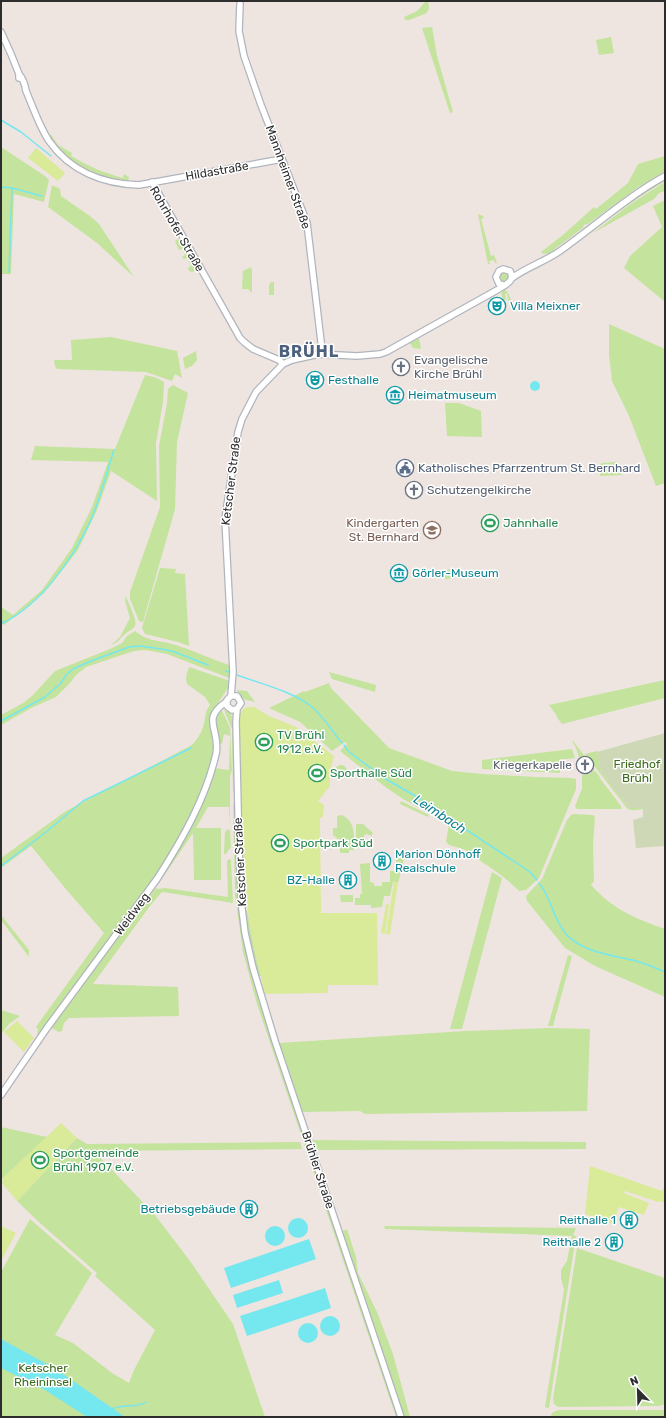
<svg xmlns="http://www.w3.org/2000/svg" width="666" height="1418" font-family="Rubik,sans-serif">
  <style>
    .green { fill: #c4e39d }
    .cemetery { fill: #ced8b7 }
    .pitch { fill: #d9ea99 }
    .water { fill: #75e7ee }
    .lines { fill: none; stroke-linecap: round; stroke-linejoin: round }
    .stream { stroke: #75e7ee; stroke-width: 1.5 }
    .secondary-casing { stroke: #b0b5bd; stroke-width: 8 }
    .secondary { stroke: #fff; stroke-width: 5.5 }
    .labels { text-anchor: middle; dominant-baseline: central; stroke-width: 3; stroke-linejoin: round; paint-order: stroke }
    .street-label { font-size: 12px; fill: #2d2d2d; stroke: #fff }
    .culture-label { font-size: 12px; fill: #0d838f; stroke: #fff; text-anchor: start }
    .worship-label { font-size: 12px; fill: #5b616d; stroke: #fff; text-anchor: start }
    .service-label { font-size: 12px; fill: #4e5e75; stroke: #fff; text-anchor: start }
    .education-label { font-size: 12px; fill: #785e54; stroke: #fff; text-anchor: end }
    .leisure-label { font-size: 12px; fill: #27864d; stroke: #fff; text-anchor: start }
    .park-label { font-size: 12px; fill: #3d6b1c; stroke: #fff }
    .water-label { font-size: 13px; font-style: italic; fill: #0f7f90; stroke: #fff }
    .district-label { font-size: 16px; font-weight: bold; letter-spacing: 1px; fill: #4d607e; stroke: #fff }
  </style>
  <rect width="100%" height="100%" fill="#eee5e0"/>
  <path class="green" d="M426,1H428L429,8L427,13L409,20H405L404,17L417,11Z
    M432,27L437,56L453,112L450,113L422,28Z
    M611,37L614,53L599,55L596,40Z
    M25,83L48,133L52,136L58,145L72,153L71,156C88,166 104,173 123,178L124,174L129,177L128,181C99,185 64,158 49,136C38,121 32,100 25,83Z
    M1,147L45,176L49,180L44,202L14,194L11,274H1Z
    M665,156V171L637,188L588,224L583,225L584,227L548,254L541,253V252L563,235L594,207L596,209L628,183L638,164Z
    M665,179V181L641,196L589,232L631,201Z
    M665,182V191L659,193L654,199L593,233L629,205Z
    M52,185L60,189L61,196L90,216L99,224L134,277L97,243L48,207Z
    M665,200V302L624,268L630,256L662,227L653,206Z
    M478,214L483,216L484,218L481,219L491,256L494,255L497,263H495L494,260L489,261L490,264H488Z
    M181,238L196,265V269L193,272L189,271L188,268L191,266L187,258L184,259L182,257L185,255L182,249L179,250L175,241Z
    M251,267L252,270V293L248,289H242L243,271Z
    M499 277a5 5 0 1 1 10 0a5 5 0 1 1-10 0Z
    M271,282H274V295H269V285Z
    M503,289C509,291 509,296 511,301L508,300L507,293L505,294L506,299L503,302L501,290Z
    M609,324L665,349V483L656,486L629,416L612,381L609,355Z
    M111,337L177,351L182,378L175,374L172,381L146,372L57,369L55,366L54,360H72L71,340Z
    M419,338L421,349L413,348L410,343Z
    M196,351L197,360L192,366L185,369L183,358Z
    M145,375L157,378L164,382L163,402L156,443L157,501L111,471L97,510L78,550L44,593L4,625L1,623V607L13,615L42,590L72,548L92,507L108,462L31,460L35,446L115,449Z
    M173,385L188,393L177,442L175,509L143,622L139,621L130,599V592L160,507L159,446L167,403L168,389Z
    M445,403H459L481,411L482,437L447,436Z
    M617,462L622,475L600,476L599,465L602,463Z
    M160,568L176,569L175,573L185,574L189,646L178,642L145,634L142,628Z
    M450,569L451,578L446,579L443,575V571Z
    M126,596C128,603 138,621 135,626C134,629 128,631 125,634C120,639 117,643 110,646L120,637L130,618L125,601Z
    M135,631C148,642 160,640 176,645C194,651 211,659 229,665V678L167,654L146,650L134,651L86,667L76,675L70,683L56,697L33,707L1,725V715L23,703L32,696L55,671L110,649L122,643L127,636Z
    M189,667L230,681L228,688L218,703V705C203,718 214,730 214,747C215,760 203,789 197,802C169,866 124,920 82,976C72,990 62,1004 52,1018C47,1024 42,1032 37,1037L38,1029L36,1027L38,1024L104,933L65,888L31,846L1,868V858L66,811L192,745C197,739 201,734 203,727C206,719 204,712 210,705L205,697L187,684C185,678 187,673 189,667Z
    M329,672L376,685L375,692L332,679Z
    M665,680V698L562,724L556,716H557L549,705Z
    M329,683L331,688L389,748L452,771L482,774L537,777L571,778L576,779V789L539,878L526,890L519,891C503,874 482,863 465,850C458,846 451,848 446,842L449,824L403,799L384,786L340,751L347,744L345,742L332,751L300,722L269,708L304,691L305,692Z
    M237,690L247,691L255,702C246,700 239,699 237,690Z
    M224,710L230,711L232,717L235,789L233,792L232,729Z
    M222,711L230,727L232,770L230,776V826L229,807H208L196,828H221V880H194L193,833L161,880L186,837L201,806L214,768L229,770L230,736L224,734L222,744L219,743C219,732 209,717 222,711Z
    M572,741H573L587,759L580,761L576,748Z
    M572,749L575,758L559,760L560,773L482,769V760Z
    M597,751L602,773L629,808H643V809C636,810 630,812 626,807L585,754Z
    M588,760L593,767L589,772L582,774L581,763Z
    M335 771a6 6 0 1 1 12 0a6 6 0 1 1-12 0Z
    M594,770L600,777H599L621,806V809H577L575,806L582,789V775L589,774Z
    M401,801L429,815L428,817L402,805L400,804Z
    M234,804L241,918L247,952L257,991L307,1142L317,1175L316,1179L257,1004L243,952L235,895L233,805Z
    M574,814L593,815L595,817L593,845L594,881L591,885C614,910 634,918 665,929V997L595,966L565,948L527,901L526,896L542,879L567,820L571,815Z
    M342,815C356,822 354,836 354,850H349V853H340V841L333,835V828H337V816Z
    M357,824H363L373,833L371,836L367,834L364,835V848H356V825Z
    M228,829L230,831L231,847L225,855L224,853L225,832Z
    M396,858H404L399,880L398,882H393L390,896H384L382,907L371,908V905H355V898H360V894H362L360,864L370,863V882L374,883V886H382V882H390V871H397Z
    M229,859L231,860L233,903L163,892L161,893L150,906L93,984L178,987L179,1016L69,1018L64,1023L62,1031L59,1032L50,1027L156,888L158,889L165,888L228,897L227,861Z
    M492,872L502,878L462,1029H450Z
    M340,895H353V902H341Z
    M245,910H247L255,952L261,976H258L248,935Z
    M1,915L29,950V957L1,920Z
    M568,955L572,956L553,1026H548Z
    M1,1010L20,1016L9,1024L1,1034Z
    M549,1028L590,1029L587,1111L365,1114L360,1111L302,1112L279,1043L465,1031Z
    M1,1127L47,1137L3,1178H1Z
    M77,1138L87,1144L300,1142L302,1149L94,1151L155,1215L190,1261L233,1324L265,1417H1V1272L30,1219L92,1273L55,1335L73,1343L112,1373L129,1383L134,1370L155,1330L95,1276L97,1273L41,1224L17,1201Z
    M312,1140L586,1142V1149L315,1150Z
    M319,1189L323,1192L399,1417H396Z
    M384,1226L576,1228L573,1235L576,1236L549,1408L545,1407L564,1290L561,1278V1270L567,1261L572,1236L385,1229Z
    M347,1229L356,1257L358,1273L377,1312L393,1354L410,1417H404L359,1282L341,1232Z
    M577,1248L665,1278V1404L659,1406L558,1407L554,1404L553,1399Z
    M559,1410H665V1417H550L553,1412Z"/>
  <path class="cemetery" d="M665,733V846L636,848L633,820L643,817V808H629L602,773L597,752Z"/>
  <path class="pitch" d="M36,148L65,173L58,181L28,158Z
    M247,707H254L269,716L296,727L334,756L330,772V786L318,801L324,805L323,817L320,818L321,913H377L378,985H328V993L264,994L261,976L255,952L249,919L241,855L239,723C239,715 239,711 247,707Z
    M394,881L398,882L390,935L386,934Z
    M386,904L389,905L385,934L381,933Z
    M17,1021L34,1038L24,1052L4,1032Z
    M61,1123L77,1138L17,1201L2,1183L3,1178Z
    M590,1166L662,1191L664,1187H665V1203L659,1201L658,1202L625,1191L624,1193L649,1203L644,1215L619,1207L613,1224L585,1214Z
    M1,1226L16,1233L1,1261Z"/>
  <path class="water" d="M530 386a5 5 0 1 1 10 0a5 5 0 1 1-10 0Z
    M288 1228a10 10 0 1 1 20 0a10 10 0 1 1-20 0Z
    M265 1236a10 10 0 1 1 20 0a10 10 0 1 1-20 0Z
    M309,1239L316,1259L231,1288L224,1268Z
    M279,1280L283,1293L237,1308L233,1295Z
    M325,1288L331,1308L247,1336L240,1316Z
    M320 1326a10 10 0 1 1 20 0a10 10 0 1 1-20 0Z
    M298 1333a10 10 0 1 1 20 0a10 10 0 1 1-20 0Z
    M1,1339L56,1369L125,1417H87L45,1390L1,1368Z"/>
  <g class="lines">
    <path class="stream" d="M1,120L21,132L51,156
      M1,187L12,188L42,196
      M9,272L12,188
      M1,621L3,623C41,604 72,560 90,522C100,500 106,474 114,450
      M226,671L229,672
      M237,675C261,684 292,691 312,707C323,716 332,731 342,743
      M1,721L45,697L61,683L66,675L73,669L91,661L129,647L140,646L161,649L172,651L208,665
      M344,745L348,751L384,778L417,797L530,872L537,880
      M1,866L46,832L83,801L191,748
      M539,883C551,897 553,919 566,934C583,953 613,955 636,961C646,964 656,968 665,972
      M112,1409C123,1403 136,1409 146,1402"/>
    <defs>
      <path id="secondary" d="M240,4L239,31L244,56L261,105L307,223L322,350L324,354
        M1,32L11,54L19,74V78
        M19,74C23,79 25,84 26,91C33,107 39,126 49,141C70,171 103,184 139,185L282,159
        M152,182L240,338L244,342L253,349L279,360L283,364
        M512,278C527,267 544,262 560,251C595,226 627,197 665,176
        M231,696L233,672L225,519L238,432L242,419L256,392L283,364L292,360L319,354L357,356L380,354L386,352L497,290C504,285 516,282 510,271L503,269L499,271L496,277L499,284L503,285
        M237,709L232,710L227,706V700L231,696H237L241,703L237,709L236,721L239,851L242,909L245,933L253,968L275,1041L401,1417
        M1,1095L47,1028L157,879C182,840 206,798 216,754C221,729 200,720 226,702"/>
    </defs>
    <use href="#secondary" class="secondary-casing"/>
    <use href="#secondary" class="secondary"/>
  </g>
  <defs>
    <symbol id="theatre-ring" viewBox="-11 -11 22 22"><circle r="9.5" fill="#fff" stroke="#0f9aa8" stroke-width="1.5"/><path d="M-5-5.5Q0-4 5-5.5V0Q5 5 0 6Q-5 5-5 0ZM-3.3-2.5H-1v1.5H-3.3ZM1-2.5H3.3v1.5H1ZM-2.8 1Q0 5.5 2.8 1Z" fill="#0f9aa8"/></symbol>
    <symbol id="church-ring" viewBox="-11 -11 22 22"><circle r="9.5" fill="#fff" stroke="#6b7280" stroke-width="1.5"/><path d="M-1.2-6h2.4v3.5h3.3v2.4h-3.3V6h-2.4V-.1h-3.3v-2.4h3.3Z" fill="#6b7280"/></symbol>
    <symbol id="museum-ring" viewBox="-11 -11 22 22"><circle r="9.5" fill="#fff" stroke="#0f9aa8" stroke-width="1.5"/><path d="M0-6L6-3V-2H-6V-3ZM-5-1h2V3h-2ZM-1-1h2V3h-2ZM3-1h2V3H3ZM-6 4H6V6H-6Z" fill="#0f9aa8"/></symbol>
    <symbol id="civic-ring" viewBox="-11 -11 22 22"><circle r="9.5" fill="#fff" stroke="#5c6f8a" stroke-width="1.5"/><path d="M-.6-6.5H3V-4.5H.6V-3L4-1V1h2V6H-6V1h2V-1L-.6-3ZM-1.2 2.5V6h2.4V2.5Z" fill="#5c6f8a"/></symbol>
    <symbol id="stadium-ring" viewBox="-11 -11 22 22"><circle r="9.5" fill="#fff" stroke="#2e9e5b" stroke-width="1.5"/><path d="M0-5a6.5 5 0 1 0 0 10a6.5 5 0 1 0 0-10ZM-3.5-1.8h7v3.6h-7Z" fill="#2e9e5b"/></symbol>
    <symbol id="school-ring" viewBox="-11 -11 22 22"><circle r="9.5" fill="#fff" stroke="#8d6e63" stroke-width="1.5"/><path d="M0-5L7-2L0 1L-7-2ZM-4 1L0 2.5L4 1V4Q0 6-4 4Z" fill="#8d6e63"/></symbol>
    <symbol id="building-ring" viewBox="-11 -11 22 22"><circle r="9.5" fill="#fff" stroke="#0f9aa8" stroke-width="1.5"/><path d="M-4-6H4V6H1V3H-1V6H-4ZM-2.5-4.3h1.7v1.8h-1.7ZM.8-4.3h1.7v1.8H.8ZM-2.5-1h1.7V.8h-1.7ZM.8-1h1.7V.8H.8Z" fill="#0f9aa8"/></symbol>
  </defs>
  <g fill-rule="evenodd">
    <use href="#theatre-ring" x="487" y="296" width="20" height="20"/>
    <use href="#church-ring" x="391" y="357" width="20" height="20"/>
    <use href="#theatre-ring" x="305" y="370" width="20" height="20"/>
    <use href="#museum-ring" x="385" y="385" width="20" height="20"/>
    <use href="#civic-ring" x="395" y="458" width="20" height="20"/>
    <use href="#church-ring" x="404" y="480" width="20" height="20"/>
    <use href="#stadium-ring" x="480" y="513" width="20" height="20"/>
    <use href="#school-ring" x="422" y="520" width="20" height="20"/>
    <use href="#museum-ring" x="389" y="563" width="20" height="20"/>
    <use href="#stadium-ring" x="254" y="732" width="20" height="20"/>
    <use href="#church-ring" x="575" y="755" width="20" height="20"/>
    <use href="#stadium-ring" x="307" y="763" width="20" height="20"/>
    <use href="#stadium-ring" x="270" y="833" width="20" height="20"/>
    <use href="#building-ring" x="372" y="851" width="20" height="20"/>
    <use href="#building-ring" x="338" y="870" width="20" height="20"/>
    <use href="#stadium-ring" x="30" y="1150" width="20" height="20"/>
    <use href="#building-ring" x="239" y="1199" width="20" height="20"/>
    <use href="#building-ring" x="619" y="1210" width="20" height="20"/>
    <use href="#building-ring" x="604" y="1232" width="20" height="20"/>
  </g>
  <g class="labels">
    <g class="street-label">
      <text transform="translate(217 171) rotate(-10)">Hildastraße</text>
      <text transform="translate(288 177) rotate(70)">Mannheimer Straße</text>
      <text transform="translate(177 229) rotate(60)">Rohrhofer Straße</text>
      <text transform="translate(231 481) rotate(-83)">Ketscher Straße</text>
      <text transform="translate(240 862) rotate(-93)">Ketscher Straße</text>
      <text transform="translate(132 914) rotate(-53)">Weidweg</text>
      <text transform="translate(318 1170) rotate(72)">Brühler Straße</text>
    </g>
    <g class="culture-label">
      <text x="510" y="306">Villa Meixner</text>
      <text x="328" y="380">Festhalle</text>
      <text x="408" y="395">Heimatmuseum</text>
      <text x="412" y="573">Görler-Museum</text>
      <text x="395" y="854">Marion Dönhoff<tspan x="395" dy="14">Realschule</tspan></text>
      <text x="335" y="880" text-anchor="end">BZ-Halle</text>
      <text x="236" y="1209" text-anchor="end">Betriebsgebäude</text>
      <text x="616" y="1220" text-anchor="end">Reithalle 1</text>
      <text x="601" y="1242" text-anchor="end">Reithalle 2</text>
    </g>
    <g class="worship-label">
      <text x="414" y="360">Evangelische<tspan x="414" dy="14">Kirche Brühl</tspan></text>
      <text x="427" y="490">Schutzengelkirche</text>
      <text x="572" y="765" text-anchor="end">Kriegerkapelle</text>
    </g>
    <g class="service-label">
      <text x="418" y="468">Katholisches Pfarrzentrum St. Bernhard</text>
    </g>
    <g class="education-label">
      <text x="419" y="523">Kindergarten<tspan x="419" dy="14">St. Bernhard</tspan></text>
    </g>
    <g class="leisure-label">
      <text x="503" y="523">Jahnhalle</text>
      <text x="277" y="735">TV Brühl<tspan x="277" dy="14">1912 e.V.</tspan></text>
      <text x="330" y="773">Sporthalle Süd</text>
      <text x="293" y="843">Sportpark Süd</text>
      <text x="53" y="1153">Sportgemeinde<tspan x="53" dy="14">Brühl 1907 e.V.</tspan></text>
    </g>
    <g class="park-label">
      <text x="637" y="764">Friedhof<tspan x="637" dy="14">Brühl</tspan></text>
      <text x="43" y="1368">Ketscher<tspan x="43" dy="14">Rheininsel</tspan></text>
    </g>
    <g class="water-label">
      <text transform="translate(440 814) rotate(33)">Leimbach</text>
    </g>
    <g class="district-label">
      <text x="309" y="351">BRÜHL</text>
    </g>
  </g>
  <rect width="666" height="1418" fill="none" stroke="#2d2d2d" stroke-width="4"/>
  <g transform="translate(638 1390) rotate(337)" stroke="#ffffff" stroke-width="3" paint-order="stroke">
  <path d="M0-3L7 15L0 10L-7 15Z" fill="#2d2d2d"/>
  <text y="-6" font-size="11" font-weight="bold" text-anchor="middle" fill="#2d2d2d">N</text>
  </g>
</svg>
